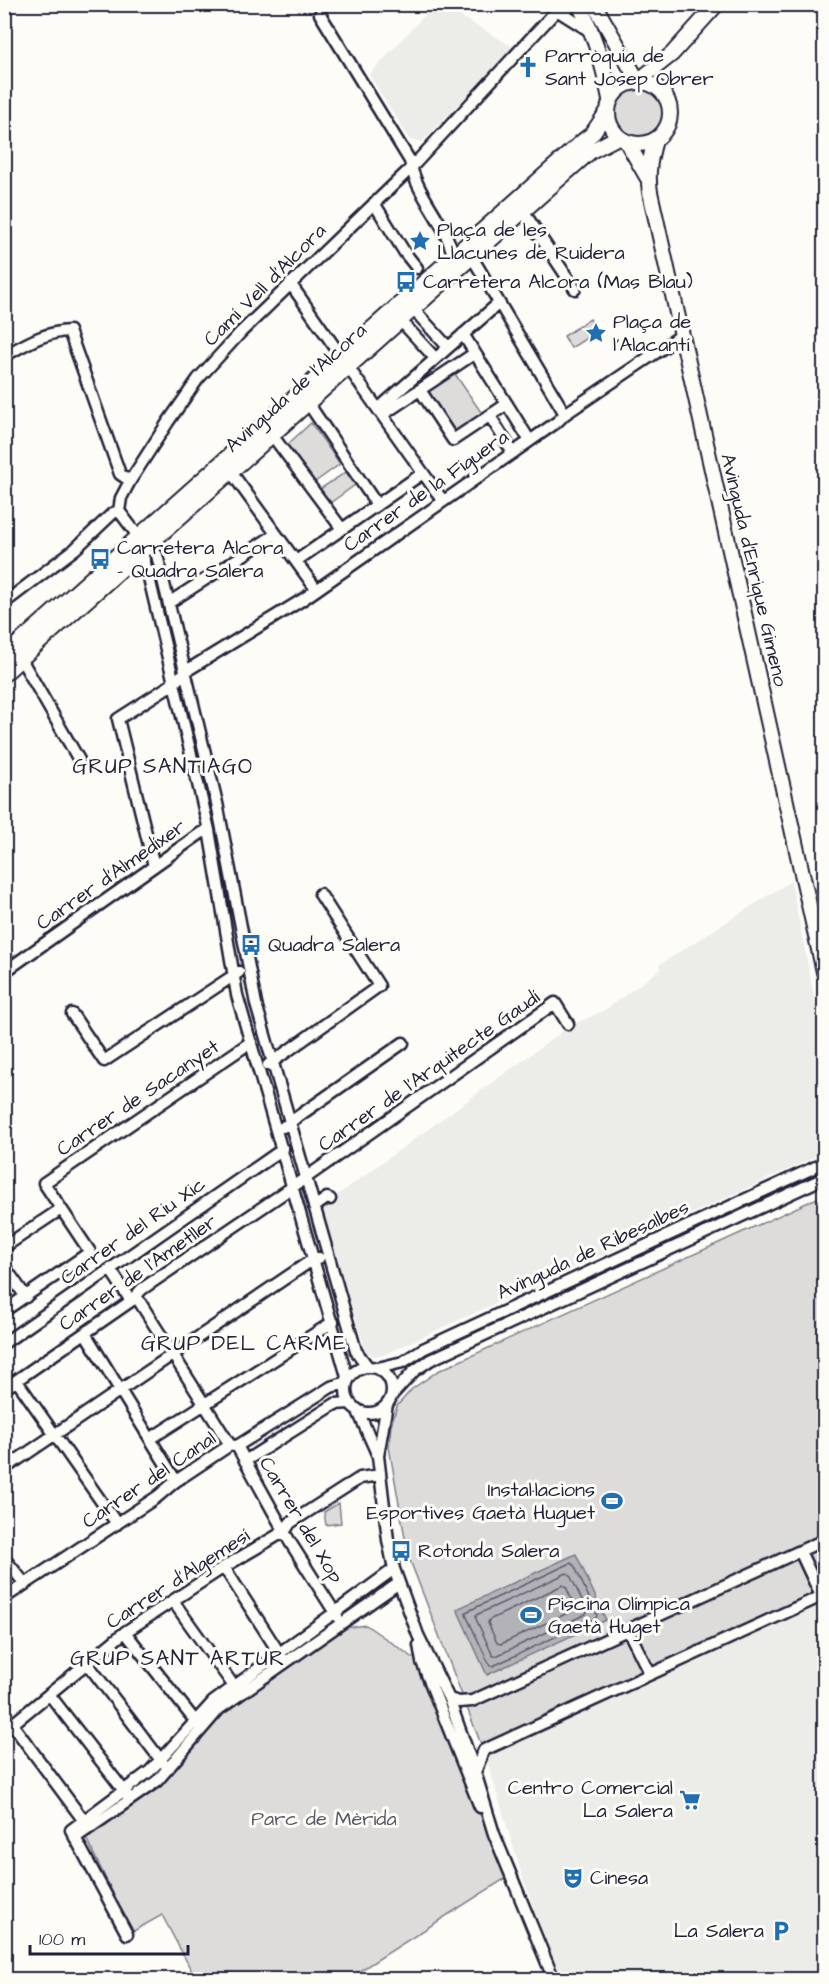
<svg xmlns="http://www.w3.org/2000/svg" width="829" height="1984" font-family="'Architects Daughter',sans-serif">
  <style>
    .built { fill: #ecece9 }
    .green { fill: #dddcdb; stroke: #807f8b; stroke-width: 1.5 }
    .water { fill: #b2b2b7; stroke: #787885; stroke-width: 1.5 }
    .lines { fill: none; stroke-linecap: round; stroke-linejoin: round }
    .shore { stroke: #5c5c6d; stroke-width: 1.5 }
    .minor-casing { stroke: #22223b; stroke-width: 15 }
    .major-casing { stroke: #22223b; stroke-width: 18 }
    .minor { stroke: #fdfcf7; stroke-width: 10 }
    .major { stroke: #fdfcf7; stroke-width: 14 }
    .labels { text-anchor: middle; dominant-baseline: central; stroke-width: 6; stroke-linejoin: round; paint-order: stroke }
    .poi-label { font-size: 20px; fill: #22223b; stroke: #fdfcf7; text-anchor: start }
    .street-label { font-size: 20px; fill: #22223b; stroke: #fdfcf7 }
    .park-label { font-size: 20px; fill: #5a5a6b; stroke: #fdfcf7 }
    .neighbourhood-label { font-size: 21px; letter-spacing: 1.5px; fill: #22223b; stroke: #fdfcf7 }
  </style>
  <rect width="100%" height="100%" fill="#fdfcf7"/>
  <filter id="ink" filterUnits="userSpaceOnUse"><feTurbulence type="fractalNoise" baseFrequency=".0167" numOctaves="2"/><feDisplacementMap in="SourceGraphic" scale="12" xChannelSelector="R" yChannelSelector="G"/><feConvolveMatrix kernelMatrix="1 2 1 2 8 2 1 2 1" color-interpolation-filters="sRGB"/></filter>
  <g filter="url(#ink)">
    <path class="built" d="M434,5H441L513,47L422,142L410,140L369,75Z
      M791,881L824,1047V1153L383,1355L374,1356L366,1352L321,1207L570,1026L605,1010L661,969L659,965Z
      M824,1601V1979H561L522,1876L486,1757Z"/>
    <path class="green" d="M615 113a24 24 0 1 1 48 0a24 24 0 1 1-48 0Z
      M590,319L598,331L571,348L564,336Z
      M453,371L483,415L455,434L425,390Z
      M311,423L340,464L315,482L287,445Z
      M346,472L355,485L330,503L320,489Z
      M824,1195V1601L486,1757L408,1555L389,1447L391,1425L397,1406L412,1389L438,1371Z
      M339,1503L341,1523L326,1525L324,1512Z
      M366,1625L418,1661L506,1878L347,1979H196L162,1915L132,1932L84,1834L163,1782L225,1709L338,1629Z"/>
    <path class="water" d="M576,1554L606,1620L487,1675L457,1609Z"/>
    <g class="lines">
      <path class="shore" d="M571,1563L574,1565L597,1615L596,1618L493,1666H490L466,1615V1612Z
        M567,1573L570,1575L587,1611L586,1614L496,1656H493L476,1619V1615Z
        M563,1585L566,1587L575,1607L574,1610L501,1644L497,1643L488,1623L489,1620Z"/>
      <defs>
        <path id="minor" d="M547,4L593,33
          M320,14L410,161C416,196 446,221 453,256
          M374,203L405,253L417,268
          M523,211L575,289
          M472,257L565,414
          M290,283L341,356
          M413,309L448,347
          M401,321L435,358
          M463,334L530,441
          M4,356C26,344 45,332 69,331L120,474L130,481
          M348,367L443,501
          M420,390L453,440L507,404
          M308,403L377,505
          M378,409L499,303
          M382,415L475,353
          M490,416L513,453
          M272,435L342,529
          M231,472L316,589
          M119,511L138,536L157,555L217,803L256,1004L356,1351L368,1367
          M119,511L121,498L130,481L168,422L198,379L241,332L411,168L556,11L569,8L570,4
          M140,545L149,578L209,830L237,995L348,1380
          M296,561L423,473
          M170,602L276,534
          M4,603L75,549L113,513L119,511
          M21,659L79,760
          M154,866L118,719L174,683L186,671L302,600L557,422L565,414L682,335
          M4,972L201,833L209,830
          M72,1014L104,1061L239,972
          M268,1065L379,986L320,894
          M283,1127L403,1043
          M314,1207L327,1198L330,1199
          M4,1247L61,1209
          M4,1266L26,1297
          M112,1272L131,1301
          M136,1296L230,1445
          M4,1311L90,1252L44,1183L251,1042
          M85,1333L176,1481
          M4,1343L283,1149
          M346 1390a23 23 0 1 1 46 0a23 23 0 1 1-46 0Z
          M378,1368L403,1362L423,1349L824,1163
          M17,1381L117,1524
          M4,1389L131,1301L142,1289L294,1186L555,1003L568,1024
          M391,1396L414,1371L430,1360L824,1178
          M387,1404L378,1456L388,1540L394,1569L418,1635L449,1699L475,1772L494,1834L554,1980
          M357,1409L378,1456
          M150,1439L333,1322
          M237,1446L290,1542L337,1616
          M245,1461L335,1404L350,1403
          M4,1469L315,1258H319
          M800,1551L821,1596
          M4,1558L25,1584
          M224,1567L283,1659
          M4,1598L157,1497L176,1481L230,1445L237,1446L331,1387L347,1382
          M173,1601L238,1692
          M628,1630L650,1674
          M125,1632L199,1726
          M419,1645L422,1662L480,1807
          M87,1663L163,1763
          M49,1694L128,1796
          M449,1699L459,1702L472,1701L824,1540
          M12,1724L87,1825
          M4,1731L125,1632L224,1567L285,1531L290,1523L360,1478L380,1475
          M475,1772L484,1750L824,1595
          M75,1838L157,1781L219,1709L399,1583
          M127,1934L71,1830L150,1771L213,1702L394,1569"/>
        <path id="major" d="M579,4C595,37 603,64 610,99
          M594,4L638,81
          M638,81L672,54L717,4
          M608 113a31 31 0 1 1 62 0a31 31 0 1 1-62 0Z
          M655,140C650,158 647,173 650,192L824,972
          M627,142L647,177
          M4,656L584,140L592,134L607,112
          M4,674L558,180L591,151L618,137"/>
      </defs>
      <use href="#minor" class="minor-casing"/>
      <use href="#major" class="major-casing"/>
      <use href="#minor" class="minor"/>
      <use href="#major" class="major"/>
    </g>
  </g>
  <defs>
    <symbol id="church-bare" viewBox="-9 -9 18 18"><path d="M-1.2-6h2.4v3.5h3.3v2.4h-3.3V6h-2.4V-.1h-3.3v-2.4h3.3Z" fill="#1f6fb2" stroke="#fdfcf7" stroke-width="2.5" paint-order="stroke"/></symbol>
    <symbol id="sight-bare" viewBox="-9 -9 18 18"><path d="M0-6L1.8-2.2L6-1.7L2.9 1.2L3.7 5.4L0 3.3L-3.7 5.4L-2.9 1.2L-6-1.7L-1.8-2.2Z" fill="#1f6fb2" stroke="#fdfcf7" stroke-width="2.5" paint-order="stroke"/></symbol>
    <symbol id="bus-bare" viewBox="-9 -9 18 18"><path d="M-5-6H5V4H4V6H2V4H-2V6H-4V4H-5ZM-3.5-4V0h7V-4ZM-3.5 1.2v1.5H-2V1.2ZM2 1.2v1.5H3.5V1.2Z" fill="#1f6fb2" stroke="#fdfcf7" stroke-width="2.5" paint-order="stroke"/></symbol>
    <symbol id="stadium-bare" viewBox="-9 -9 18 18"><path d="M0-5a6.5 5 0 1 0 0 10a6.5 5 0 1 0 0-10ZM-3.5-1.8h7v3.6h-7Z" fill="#1f6fb2" stroke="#fdfcf7" stroke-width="2.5" paint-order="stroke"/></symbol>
    <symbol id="supermarket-bare" viewBox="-9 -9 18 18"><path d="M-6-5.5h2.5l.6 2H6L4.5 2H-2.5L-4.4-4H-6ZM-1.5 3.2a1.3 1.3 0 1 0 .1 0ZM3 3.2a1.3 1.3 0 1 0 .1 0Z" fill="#1f6fb2" stroke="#fdfcf7" stroke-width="2.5" paint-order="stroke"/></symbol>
    <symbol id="theatre-bare" viewBox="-9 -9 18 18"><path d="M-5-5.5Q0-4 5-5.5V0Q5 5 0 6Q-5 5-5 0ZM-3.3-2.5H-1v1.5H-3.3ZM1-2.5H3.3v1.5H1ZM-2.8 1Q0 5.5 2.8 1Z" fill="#1f6fb2" stroke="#fdfcf7" stroke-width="2.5" paint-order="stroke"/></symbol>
    <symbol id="parking-bare" viewBox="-9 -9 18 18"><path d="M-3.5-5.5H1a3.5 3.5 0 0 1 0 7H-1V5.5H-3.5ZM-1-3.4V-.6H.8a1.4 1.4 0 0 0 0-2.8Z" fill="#1f6fb2" stroke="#fdfcf7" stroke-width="2.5" paint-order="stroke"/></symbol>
  </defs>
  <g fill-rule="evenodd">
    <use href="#church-bare" x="513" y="52" width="30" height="30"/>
    <use href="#sight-bare" x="405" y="226" width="30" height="30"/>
    <use href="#bus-bare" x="391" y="267" width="30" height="30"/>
    <use href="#sight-bare" x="581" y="318" width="30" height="30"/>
    <use href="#bus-bare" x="85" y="544" width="30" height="30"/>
    <use href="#bus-bare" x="236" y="930" width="30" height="30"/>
    <use href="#stadium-bare" x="597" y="1486" width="30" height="30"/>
    <use href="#bus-bare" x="386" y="1536" width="30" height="30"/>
    <use href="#stadium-bare" x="516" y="1600" width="30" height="30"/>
    <use href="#supermarket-bare" x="675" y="1785" width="30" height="30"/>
    <use href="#theatre-bare" x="558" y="1863" width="30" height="30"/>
    <use href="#parking-bare" x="766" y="1916" width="30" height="30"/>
  </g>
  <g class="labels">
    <g class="poi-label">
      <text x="545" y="56">Parròquia de<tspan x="545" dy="23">Sant Josep Obrer</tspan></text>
      <text x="437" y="230">Plaça de les<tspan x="437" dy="23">Llacunes de Ruidera</tspan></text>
      <text x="423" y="282">Carretera Alcora (Mas Blau)</text>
      <text x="613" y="322">Plaça de<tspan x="613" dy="23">l'Alacantí</tspan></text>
      <text x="117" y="548">Carretera Alcora<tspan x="117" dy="23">- Quadra Salera</tspan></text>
      <text x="268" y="945">Quadra Salera</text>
      <text x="595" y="1490" text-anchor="end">Instal·lacions<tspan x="595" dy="23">Esportives Gaetà Huguet</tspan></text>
      <text x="418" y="1551">Rotonda Salera</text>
      <text x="548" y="1604">Piscina Olímpica<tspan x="548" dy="23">Gaetà Huget</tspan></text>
      <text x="673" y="1788" text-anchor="end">Centro Comercial<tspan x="673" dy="23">La Salera</tspan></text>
      <text x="590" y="1878">Cinesa</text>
      <text x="764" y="1931" text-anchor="end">La Salera</text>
    </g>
    <g class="street-label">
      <text transform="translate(265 285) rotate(-45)">Camí Vell d'Alcora</text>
      <text transform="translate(296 388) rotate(-42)">Avinguda de l'Alcora</text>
      <text transform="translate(426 491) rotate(-35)">Carrer de la Figuera</text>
      <text transform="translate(754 570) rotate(77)">Avinguda d'Enrique Gimeno</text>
      <text transform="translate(111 875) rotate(-35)">Carrer d'Almedíxer</text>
      <text transform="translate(429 1071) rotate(-35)">Carrer de l'Arquitecte Gaudí</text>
      <text transform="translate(138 1098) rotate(-34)">Carrer de Sacanyet</text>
      <text transform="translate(133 1231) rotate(-35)">Carrer del Riu Xic</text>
      <text transform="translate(593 1250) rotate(-25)">Avinguda de Ribesalbes</text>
      <text transform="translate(138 1273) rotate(-35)">Carrer de l'Ametller</text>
      <text transform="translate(149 1480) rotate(-34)">Carrer del Canal</text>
      <text transform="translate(301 1520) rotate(59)">Carrer del Xop</text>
      <text transform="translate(178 1579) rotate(-33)">Carrer d'Algemesí</text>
    </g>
    <g class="park-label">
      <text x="324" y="1819">Parc de Mèrida</text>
    </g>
    <g class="neighbourhood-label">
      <text x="163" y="766">GRUP SANTIAGO</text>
      <text x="244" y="1343">GRUP DEL CARME</text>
      <text x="178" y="1658">GRUP SANT ARTUR</text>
    </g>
  </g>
  <rect width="829" height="1984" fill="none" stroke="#fdfcf7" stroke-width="24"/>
  <rect x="12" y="12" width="805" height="1960" fill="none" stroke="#22223b" stroke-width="2" filter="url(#ink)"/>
  <path d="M30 1945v9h158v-9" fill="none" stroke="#22223b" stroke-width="3"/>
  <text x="39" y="1945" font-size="18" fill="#22223b" stroke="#fdfcf7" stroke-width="4.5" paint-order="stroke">100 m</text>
</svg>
